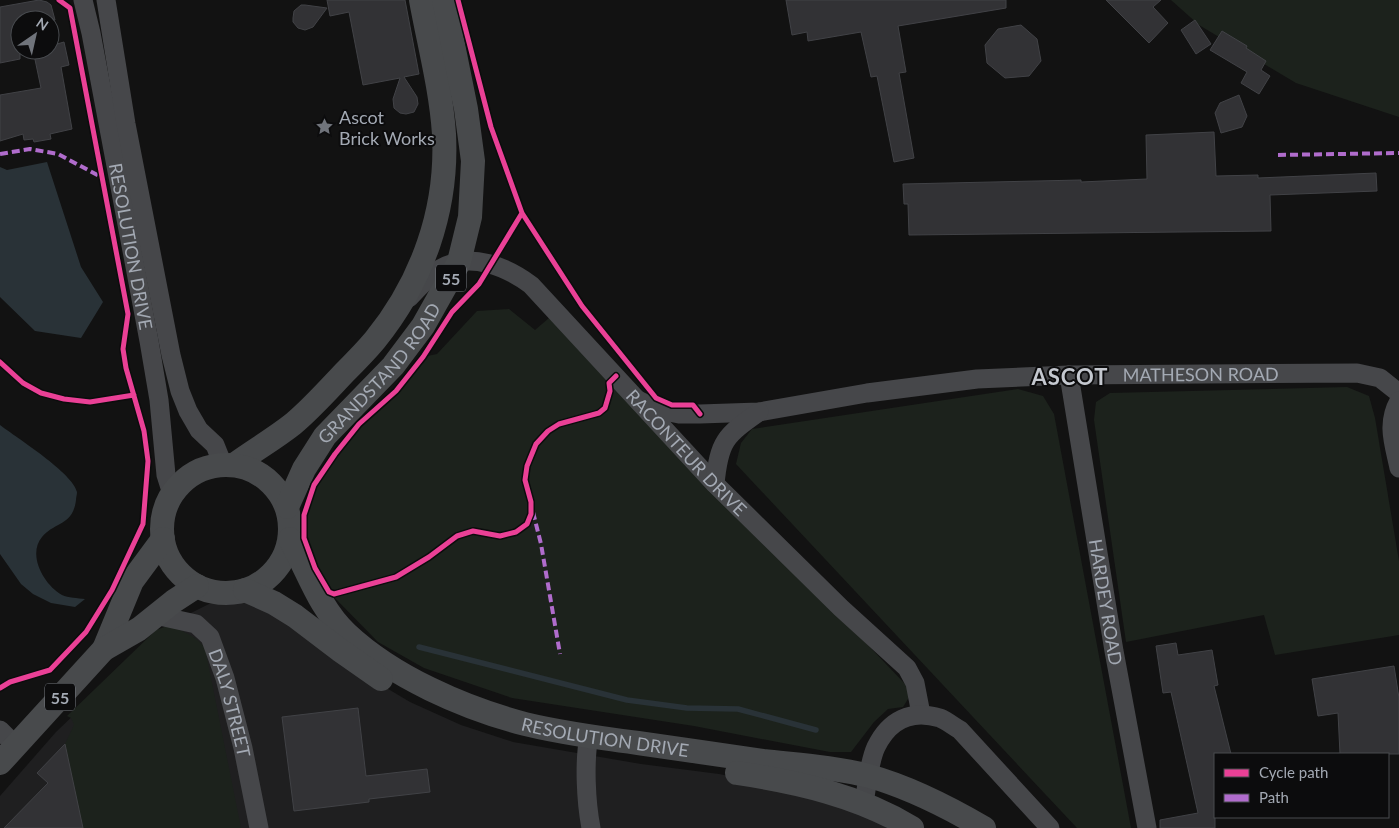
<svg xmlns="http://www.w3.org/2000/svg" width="1399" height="828" font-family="Lato,sans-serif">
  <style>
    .built { fill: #1f1f20 }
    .green { fill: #1c221c }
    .water { fill: #293237 }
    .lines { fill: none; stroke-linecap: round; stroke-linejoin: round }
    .stream { stroke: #293237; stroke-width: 5.5 }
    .building { fill: #323235; stroke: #414246 }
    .minor { stroke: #46474a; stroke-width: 19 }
    .major { stroke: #484a4c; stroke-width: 24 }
    .quiet { stroke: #b06ccc; stroke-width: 4; stroke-dasharray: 8 4; stroke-linecap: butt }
    .cycleway-casing { stroke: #0c0c0d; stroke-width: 8 }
    .cycleway { stroke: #ea4096; stroke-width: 5 }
    .labels { text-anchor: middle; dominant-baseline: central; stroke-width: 4; stroke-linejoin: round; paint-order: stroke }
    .shield { fill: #0c0c0d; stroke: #767a81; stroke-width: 1 }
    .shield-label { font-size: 16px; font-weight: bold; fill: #a3a9b3 }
    .poi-label { font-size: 18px; fill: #a3a9b3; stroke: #0c0c0d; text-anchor: start }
    .street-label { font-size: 18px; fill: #a3a9b3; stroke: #0c0c0d }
    .district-label { font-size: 22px; font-weight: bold; letter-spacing: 1px; fill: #c4c8cf; stroke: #0c0c0d }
  </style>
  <rect width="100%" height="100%" fill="#121212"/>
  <path class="built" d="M246,598L276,610L343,662L410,702L461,725L513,742L641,764L719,774L831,796L894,828H0V796L56,732L169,624L209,604Z"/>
  <path class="green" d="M1171,0H1399V117L1296,83L1199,25Z
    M509,309L535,330L556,312L715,484L905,684L911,694L903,707L888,709L874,722L851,752H830L694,726L512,698L424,668L378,642L329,592L315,568L304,538V515L314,485L335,454L359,424L396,391L423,357L437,354L477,311Z
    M1347,387L1369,396L1375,418L1399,561V635L1275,655L1264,615L1126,642L1094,420L1096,402L1110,393Z
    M1018,389L1043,396L1054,414L1131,828H1077L736,464L741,443L752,429Z
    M167,626C182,630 196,636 205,648L241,828H83L65,744L74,725L71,718L67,716L156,630Z"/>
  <path class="water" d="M47,162L81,267L103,302L81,338L35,331L0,297V167L7,170Z
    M0,425C17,438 73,473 77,492C77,495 76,497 76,500C73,526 54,522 42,537C27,555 44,585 62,595C68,598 78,598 85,599L75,607L51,603L33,594L21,584L0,554Z"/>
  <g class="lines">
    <path class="stream" d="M419,647L627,700L687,708L738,709L816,730"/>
  </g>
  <path class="building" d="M39,0L47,2L51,5L55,20H20V59L0,63V7Z
    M327,0H405L419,74L404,77L417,97L418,104L414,112L406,114L400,113L394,108L393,99L400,78L363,85L349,12L330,16Z
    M786,0H1006V8L898,26L906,72L899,73L914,158L894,162L877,76L871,77L861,32L808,41L807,32L792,35Z
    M1106,0H1161L1153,7L1168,23L1149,43Z
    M301,5H305L327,8L313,27L305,30L298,28L293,22V18L294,11Z
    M1195,20L1211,44L1196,54L1181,30Z
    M1021,25L1037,39L1041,61L1029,76L1005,78L987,63L985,45L998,29Z
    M1222,31L1247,46L1246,48L1266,61L1261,70L1270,76L1259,94L1241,83L1247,72L1210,50Z
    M64,42L69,65L61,67L72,129L50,134L51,139L34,142L33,139L24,140L23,134L0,141V95L41,88L33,50H50V46Z
    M1239,95L1247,116L1242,127L1221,133L1215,113L1220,103Z
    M1214,132L1216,176L1258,175V178L1376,173L1377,191L1270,195L1271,231L909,235L908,204H904L903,184L1081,180V182L1147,179L1146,135Z
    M1176,643L1178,655L1212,650L1218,685L1214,686L1231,754H1215V828H1160V820L1198,813L1171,692L1163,693L1156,646Z
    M1394,666L1399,698V754H1340L1338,713L1318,716L1312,679Z
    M358,708L366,776L427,769L430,792L369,799V802L294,811L282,717Z
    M65,744L83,828H4L48,783L37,773Z"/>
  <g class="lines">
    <g class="minor">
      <path id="s1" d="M83,0L91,33L149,341L159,400L166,475L172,494"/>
      <path d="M106,0L126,124L171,355L180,391L188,411L199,430L215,445L223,465"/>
      <path id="s2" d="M409,298C418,288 428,277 440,269C470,251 507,267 531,285L715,484L841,608L907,668L915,683L921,714"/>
      <path id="s3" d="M1069,375L1114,651L1147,828"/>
      <path id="s4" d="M638,400L659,410L679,414H700L759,412L867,393L977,379L1069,375L1357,373L1380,378L1399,393"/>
      <path d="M1399,401C1386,424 1394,444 1399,468"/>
      <path d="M715,484C719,441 725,436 759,412"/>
      <path id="s5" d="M155,615L196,624L210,637L225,678L243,748L259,828"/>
      <path d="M0,730L16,746"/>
      <path d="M589,736C584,762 586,802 591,828"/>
      <path d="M864,803C867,786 869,762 876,747C889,720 911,709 940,718C947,721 953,726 960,730L1050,828"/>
    </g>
    <g class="major">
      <path d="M234,465C253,451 274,439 293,424C311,409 327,391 344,373C354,363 365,352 375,340C422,282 448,210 444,134C441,89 429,44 421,0"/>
      <circle cx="226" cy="529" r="64"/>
      <path id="s6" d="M287,507L304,469L325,436L393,366L423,326L459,262L470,217L473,161L466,109L444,0"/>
      <path id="s7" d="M290,539C308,571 319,608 347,634C393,677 464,708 525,724C562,733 600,738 638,743C680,749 721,755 763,761C798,765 834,767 869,776C909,787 948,807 984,828"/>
      <path d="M245,590L274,603L295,616L341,651L381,679"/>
      <path d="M104,649L132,581L163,539"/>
      <path d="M0,763L104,649L139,629L174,601L197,586"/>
      <path d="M737,773C798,782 859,796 912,828"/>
    </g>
    <path class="quiet" d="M0,154L30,149L58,154L103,178
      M1278,155L1399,153
      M533,512L541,544L560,654"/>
    <defs>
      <path id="cycleway" d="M458,0L491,127L522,213L582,306L656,398L672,405H693L700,414
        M522,213L479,284L452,312L423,357L396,391L359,424L335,454L314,485L304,515V538L315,568L329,592L334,594L396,577L429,557L457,536L473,531L500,536L516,532L527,524L531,514V502L525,480L527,466L536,444L548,431L559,424L599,413L605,408L610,391L609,383L616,376
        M0,362L23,383L41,393L64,399L90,402L134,395
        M0,688L10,682L50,670L86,632L112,590L143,524L148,461L144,431L126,368L123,349L128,314L70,8L59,0"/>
    </defs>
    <use href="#cycleway" class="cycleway-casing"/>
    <use href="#cycleway" class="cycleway"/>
  </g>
  <defs>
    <symbol id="sight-bare" viewBox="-9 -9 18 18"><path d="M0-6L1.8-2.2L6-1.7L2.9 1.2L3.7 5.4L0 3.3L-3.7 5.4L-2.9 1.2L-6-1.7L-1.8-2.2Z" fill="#70747b" stroke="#0c0c0d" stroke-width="2.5" paint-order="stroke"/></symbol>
  </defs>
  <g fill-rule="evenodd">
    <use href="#sight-bare" x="312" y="114" width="25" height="25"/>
  </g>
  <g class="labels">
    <g class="shield">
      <rect x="436" y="264.5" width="30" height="27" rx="4"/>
      <rect x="45" y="683.5" width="30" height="27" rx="4"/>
    </g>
    <g class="shield-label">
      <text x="451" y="278">55</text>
      <text x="60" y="697">55</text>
    </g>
    <g class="poi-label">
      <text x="339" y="117">Ascot<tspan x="339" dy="21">Brick Works</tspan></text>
    </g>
    <g class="street-label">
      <text stroke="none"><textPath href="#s1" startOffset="251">RESOLUTION DRIVE</textPath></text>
      <text stroke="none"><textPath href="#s6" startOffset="164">GRANDSTAND ROAD</textPath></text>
      <text stroke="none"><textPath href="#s4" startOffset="568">MATHESON ROAD</textPath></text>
      <text stroke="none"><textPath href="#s2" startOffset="369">RACONTEUR DRIVE</textPath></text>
      <text stroke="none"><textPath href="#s3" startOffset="230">HARDEY ROAD</textPath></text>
      <text stroke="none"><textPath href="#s5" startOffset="130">DALY STREET</textPath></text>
      <text stroke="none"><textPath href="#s7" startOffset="394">RESOLUTION DRIVE</textPath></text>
    </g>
    <g class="district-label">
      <text x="1070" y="376">ASCOT</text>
    </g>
  </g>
  <rect x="1214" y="753" width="175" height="65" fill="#0c0c0d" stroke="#484b4f"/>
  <rect x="1224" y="769" width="25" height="8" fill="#ea4096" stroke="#484b4f"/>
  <text x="1259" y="778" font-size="15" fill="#a3a9b3">Cycle path</text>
  <rect x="1224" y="794" width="25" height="8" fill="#b06ccc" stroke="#484b4f"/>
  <text x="1259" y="803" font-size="15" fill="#a3a9b3">Path</text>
  <g transform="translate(35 35) rotate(34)"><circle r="24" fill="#0c0c0d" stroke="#484b4f"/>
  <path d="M0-4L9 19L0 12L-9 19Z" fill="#70747b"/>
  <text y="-8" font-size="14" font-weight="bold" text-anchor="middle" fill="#a3a9b3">N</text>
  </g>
</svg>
